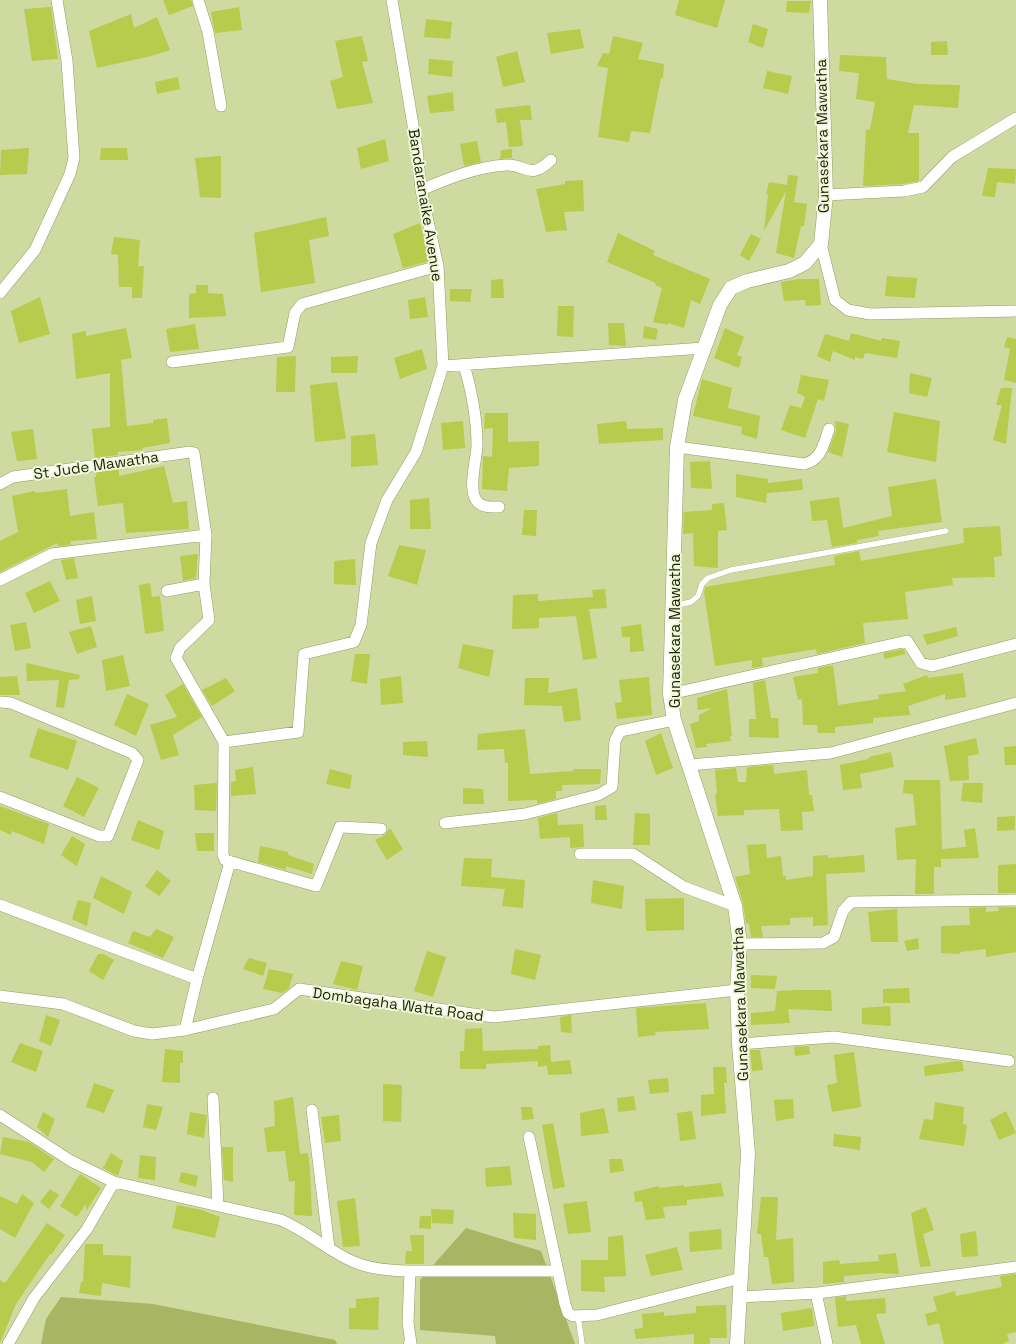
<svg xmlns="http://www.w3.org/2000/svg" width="1016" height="1344" font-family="'Space Grotesk',sans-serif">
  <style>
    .green { fill: #a8b663 }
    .building { fill: #b7cb4d }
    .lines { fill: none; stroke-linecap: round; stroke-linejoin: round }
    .service-casing { stroke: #929d64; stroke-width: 6 }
    .minor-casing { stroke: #929d64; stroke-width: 12 }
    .tertiary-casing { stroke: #929d64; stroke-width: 15 }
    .service { stroke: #fff; stroke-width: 5.5 }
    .minor { stroke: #fff; stroke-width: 11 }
    .tertiary { stroke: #fff; stroke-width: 14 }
    .labels { text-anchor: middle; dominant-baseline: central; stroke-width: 4; stroke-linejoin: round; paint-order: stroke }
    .street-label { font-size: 15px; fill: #1e220b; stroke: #f1f8da }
  </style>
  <rect width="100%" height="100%" fill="#ceda9f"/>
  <path class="green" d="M466,1228L541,1251L575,1344H496L495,1336L420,1330V1280Z
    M61,1297L153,1304L335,1340L337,1344H41L46,1319Z"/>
  <path class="building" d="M163,0H191L193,6L169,15Z
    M679,0H725L717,28L675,15Z
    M787,1H811L809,13L786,12Z
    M51,7L58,59L32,61L24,9Z
    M239,7L242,30L215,33L211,12Z
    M131,14L134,28L157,17L170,50L151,56L97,68L89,31Z
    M426,19L452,22L450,39L424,37Z
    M753,24L768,29L763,48L748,42Z
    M580,29L584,48L551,54L547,33Z
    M362,36L368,61L362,62L373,103L337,109L330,81L343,77L335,41Z
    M613,36L643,43L638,59L664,64L663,78H661L650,133L631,131L629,142L598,137L608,68L597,66L603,53L609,54Z
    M947,41L948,55H931V42Z
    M517,51L525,82L503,87L496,57Z
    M840,55L886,57L887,79L917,84L960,85L958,108L914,105L908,133H919V181L903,184L863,186L866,129L870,130L875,102L856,99L859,73L839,71Z
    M429,59L453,61L452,77L428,74Z
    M767,71L792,76L788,94L763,88Z
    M178,77L180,89L157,94L155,82Z
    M453,92L454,111L430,113L427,96Z
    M530,105L532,120H520L523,146L509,147L506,122L497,123L495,109Z
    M385,139L389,161L361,169L357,148Z
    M477,141L481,162L464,166L460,144Z
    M29,148L27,174L0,175L1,150Z
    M101,148H127L128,160H100Z
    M512,149V158L500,159L501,150Z
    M221,156V198L200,197L195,158Z
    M988,168L1016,169L1015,184L997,182L995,197L982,196Z
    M788,175L798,176L794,202L807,204L804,226H801L794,258L776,253L786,191L764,231L768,194H766L769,182L787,185Z
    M583,180L584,211L564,212L567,230L546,232L536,189L565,184V181Z
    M326,217L329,236L309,240L315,283L261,292L254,233Z
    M420,223L430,261L403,268L393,234Z
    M618,233L655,251L653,255L710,279L700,304L691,300L684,328L668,323V325L653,322L662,288L655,285L656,283L607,262Z
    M751,234L761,239L749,261L740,255Z
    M114,237L140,240L138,266H144L142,298H132V287H119L118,255L111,254Z
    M887,276L917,278L915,298L885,296Z
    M503,279L504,298H491V280Z
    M800,279H819L821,305L806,306L805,300L784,301L781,282Z
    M196,285H208V293L223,294L226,316L189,318V294L196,293Z
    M450,289H472L470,302L450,301Z
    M40,297L50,334L19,343L11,311Z
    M425,297L428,317L410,319L408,300Z
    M558,306H574L573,337L557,336Z
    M608,323H624L626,346L609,345Z
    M195,324L199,349L170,352L166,329Z
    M644,326L658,329L656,340L643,338Z
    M126,328L132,358L121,360L127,426L153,423V420L167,418L170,443L142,448L143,450L118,452V455L95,458L92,429L110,427V373L76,379L72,334L86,331V336Z
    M725,328L744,337L737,355L742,357L739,368L714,358Z
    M851,333L881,341L882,338L900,341L897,358L865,353L863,359L855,357V360L833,351L830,362L817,356L825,334L849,341Z
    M1007,337L1016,339V383L1004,380L1010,349L1004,347Z
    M422,349L427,369L400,379L394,358Z
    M296,356L295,392H276L277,357Z
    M358,356L357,373H331V357Z
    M910,373L932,378L927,397L909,393Z
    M801,375L829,380L824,401L818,399L805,438L781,430L790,405L801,408L805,397L797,393Z
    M702,379L732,388L728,408L760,416L757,439L741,434L742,427L693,416Z
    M337,382L346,439L315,442L310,385Z
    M1001,388H1012L1006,444L993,440L1002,405H996Z
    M894,412L940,421L936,462L887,452Z
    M485,413H508V442L539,441V466L509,468L507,491L482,489L483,456L492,457L493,428L484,429Z
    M463,421L465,448L443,450L441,423Z
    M626,421L627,429L663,428V440L599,444L597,424Z
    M835,421L849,424L842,457L828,452L836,431Z
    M33,429L37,459L17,461L11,432Z
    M375,434L378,465L351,467V436Z
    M710,461L712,489L691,488L690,462Z
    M164,466L173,503L187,501L189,529L126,533L123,503L98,506L94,477H96V472L119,469V476Z
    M736,474L768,479V483L802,479L803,490L767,493L766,503L736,497Z
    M936,479L942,522L878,531L879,536L857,540V543L832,547L827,520L812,521L810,501L839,497L843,528L892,516L888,487Z
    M67,489L70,516L94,512L97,539L70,541L71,545L58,546L57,543L0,572V541L18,532L12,496L35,491V493Z
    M429,498L431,529H410V500Z
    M724,503L727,530L718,531V568L694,566L693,533L683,534L684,512L712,510V504Z
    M524,510H537L536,536L522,535Z
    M1000,526L1002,556L994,557L995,577L952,578L953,585L905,592L908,619L863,623L865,643L817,654L816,649L762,658L763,666L752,668V660L715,666L704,592L705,587L835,565L834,556L859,551L861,561L964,543L963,528Z
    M399,545L426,550L417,585L388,576Z
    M198,554L196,578L183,581L180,556Z
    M74,558L78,578L66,580L61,560Z
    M355,559L356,585L334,584V561Z
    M50,581L60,601L34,613L25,593Z
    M150,583L152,597L160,596L164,631L145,634L139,585Z
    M605,589L607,608L589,609L597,658L583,660L576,616L539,618V628L512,629L513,595L538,594V601L593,597L592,590Z
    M92,596L96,621L80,624L76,600Z
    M26,622L31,648L15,651L10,625Z
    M641,624L644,651L630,652V637H622L621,627Z
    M91,626L97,647L77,654L69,632Z
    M956,627L958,636L927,645L923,635Z
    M463,644L494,650L489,677L458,668Z
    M904,649L905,654L885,659L883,653Z
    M355,654H370L367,684L351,681Z
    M123,655L130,686L106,691L102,660Z
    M26,663L80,675L79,679L69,680L64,708L56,707L59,680L27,681Z
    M833,665L838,705L879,699L878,695L906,691L903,684L927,675L928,678L963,673L966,697L945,700V694L908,706L910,715L873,718V723L835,727V733H818L817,725H803L802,699L798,700L793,677L818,673V668Z
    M17,676L20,695H0V677Z
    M401,676L403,703L381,705L380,679Z
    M649,677L652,715L617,719L615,703L622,702L619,680Z
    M226,678L235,691L212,706L202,690Z
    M525,678H549L548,693L577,688L581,720L564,722L562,706L524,705Z
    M765,680L771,718H778L779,738L749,737V719H756L753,683Z
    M183,684L202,717L173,735L179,755L161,760L150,725L177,717L165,695Z
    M727,689L732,736H730L731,741L706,744L707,747L696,748L690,724L699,721V715L712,708L698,710L697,698Z
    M127,694L149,704L136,736L114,725Z
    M38,728L77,741L68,770L29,757Z
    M525,729L530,774L574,771L573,769H601L600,784L562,785V791H556V799L537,804V800L508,801V763H505L504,749L477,750L478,734Z
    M661,733L673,768L656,775L645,741Z
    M976,738L979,754L968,756L969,780L950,781L944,746Z
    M427,741L428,757L403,755V742Z
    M1016,746V765H1005L1004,747Z
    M891,752L894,767L860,774L862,788L843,790L840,765L869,759V757Z
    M773,765L774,774L807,770L809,795H812L814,811L802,812L803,830L781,831L779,809L744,810V815L718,816L715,794H717L715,770L736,768L738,782H746L747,767Z
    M253,767L256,794L231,796V782L236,781L235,770Z
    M330,769L352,775L350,789L326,784Z
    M77,777L99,788L84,817L63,806Z
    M904,780H940L942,849L966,847L964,830L975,828L979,858L941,859V867H934V894H915L916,859L897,860L895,828L916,825L913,794L903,793Z
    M217,783L216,811L195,810L194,785Z
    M963,783H983L982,803L961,801Z
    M463,788L483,789L484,804H463Z
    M606,805L607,820H595V806Z
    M0,806L49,824L44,844L12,831L11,835L0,830Z
    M557,813L558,825L583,824L584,847L570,848V837L540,839L538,818Z
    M635,813L650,814V845H633Z
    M1015,816V830L997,831V817Z
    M138,820L164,831L159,850L131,840Z
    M390,828L403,849L387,860L375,840L385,835Z
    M195,833H214V851H197Z
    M72,836L85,844L77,866L61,855Z
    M766,844L767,858L781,856L783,876H786V880L813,876V856L828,855V858L864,855L865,872L826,874L828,925L813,926V917L790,918V925L761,926L763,937H751L749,923L746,924L743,903L735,877L750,874L747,845Z
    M260,846L288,852V855L314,864L312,874L286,866V870L258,862Z
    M464,858L492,859L491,877L525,880L523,908L502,906L505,889L461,886Z
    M1016,864V893H998V865Z
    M157,870L171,881L159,896L145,886Z
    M101,876L132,892L124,914L93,898Z
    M593,880L624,886L622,909L591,903Z
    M684,898V930L646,931L645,899Z
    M78,900L91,903L87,926L72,919Z
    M986,907V912L999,911L998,907H1016V952L986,957V949L960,952V954L941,953V926L970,925L969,908Z
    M897,909L898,942H871L868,912Z
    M156,929L174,937L163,958L128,943L133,931L150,937Z
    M918,938L919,949L907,951L904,941Z
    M515,949L541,955L535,980L511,974Z
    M427,951L446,957L433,997L414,991Z
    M98,954H103L114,960L103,980L89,971Z
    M249,958L267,963L263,976L243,969Z
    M341,961L363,966L357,990L333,984Z
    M269,969L293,974L289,988L282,993L263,989Z
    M751,975L777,976L775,989L751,988Z
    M909,988L910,1003H883V989Z
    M800,990H831L832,1011L788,1009L790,1023L751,1025V1013L775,1011L777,991Z
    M706,1003L709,1029L655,1032L656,1035L638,1037L636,1008Z
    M890,1006L891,1026L862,1024V1008Z
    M46,1015L60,1020L51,1046L39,1041Z
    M571,1015L572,1033L561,1032L560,1017Z
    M482,1028L483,1051L538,1049V1046L550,1045L551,1062L570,1060L572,1074L548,1075L547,1066L538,1067V1061L486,1064V1069H460V1051H464L465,1029Z
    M20,1043L43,1051L36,1072L11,1062Z
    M809,1046L810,1054L795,1056L794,1047Z
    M165,1049L183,1051V1063H180V1083L162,1082Z
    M750,1050H760L763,1070L752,1071Z
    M854,1052L861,1107L832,1112L827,1085L837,1083L834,1055Z
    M958,1061L962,1062L964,1071L925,1076L924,1066Z
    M713,1067H726L727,1083H724L726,1113L701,1116V1095L714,1094Z
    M668,1078L669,1092L650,1094L648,1080Z
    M94,1083L114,1090L104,1113L86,1107Z
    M383,1084L402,1085L401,1122L383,1121Z
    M634,1096L636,1110L618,1112L617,1098Z
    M293,1097L300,1154L308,1153L310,1170L312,1216L294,1215L295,1181L289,1182L285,1151L267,1152L264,1128L275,1126L274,1101Z
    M793,1099L794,1118L776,1121L774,1100Z
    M935,1102L964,1107L963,1124L967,1125L964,1146L919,1139L924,1119L933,1120Z
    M147,1104L163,1107L156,1130L143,1127Z
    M521,1107H532L534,1119L522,1120Z
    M604,1108L609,1133L581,1136L580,1113Z
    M692,1111L696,1139L680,1141L677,1113Z
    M1006,1111L1016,1133L999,1140L990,1120Z
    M43,1112L55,1119L48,1137L37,1127Z
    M190,1112L207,1115L204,1138L187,1134Z
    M339,1115L341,1141L325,1143L321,1117Z
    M553,1123L565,1187L553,1189L542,1125Z
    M834,1134L861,1137L860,1150L833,1146Z
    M3,1137L29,1142L54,1159L44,1172L32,1162L0,1154Z
    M222,1147H233V1182L224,1180Z
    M111,1153L123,1161L118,1176L103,1168Z
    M140,1155L156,1157L155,1180L138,1178Z
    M609,1159H622L624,1171L610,1173Z
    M510,1166L512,1185L486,1187L485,1168Z
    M181,1172L198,1176L196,1187L179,1182Z
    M80,1174L101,1188L86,1211V1204L77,1217L60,1206Z
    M721,1183L724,1196L687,1200V1205L663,1207L665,1218L646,1220L642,1201L635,1202L634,1192L659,1186V1188L684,1185V1187Z
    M50,1189L59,1195L49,1209L40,1202Z
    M22,1194L34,1203L15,1238L0,1229V1196L17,1204Z
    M761,1197H778L776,1240L793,1238L794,1282L772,1284L768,1257H764L761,1234H757Z
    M355,1198L360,1246L343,1247L337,1201Z
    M587,1201L591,1232L568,1234L563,1204Z
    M177,1205L202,1210L220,1217L215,1238L172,1228Z
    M926,1207L934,1230L923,1234L931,1266L920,1267L911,1213Z
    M431,1209L454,1210L453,1224L432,1223Z
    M513,1213L536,1214V1240L514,1238Z
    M420,1216H431V1229L419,1228Z
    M47,1223L65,1235L51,1255L50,1254L16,1304L0,1343V1280L5,1283Z
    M721,1229L722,1249L690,1252L689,1232Z
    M976,1231L978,1256L962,1257L960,1234Z
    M410,1235H424V1264H405L406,1251H412Z
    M623,1235L626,1276L604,1277L605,1292L581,1291V1260H608V1237Z
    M85,1244H103V1255L131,1256L130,1288L102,1283L101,1296L79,1293L81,1282H83Z
    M677,1247L683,1270L651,1276L645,1255Z
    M896,1253L899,1274L880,1273L844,1276V1282L823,1284V1262L839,1260L840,1264L879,1261L878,1255Z
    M1016,1274V1332L1007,1334L1009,1341L1002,1344H944L939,1323L928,1326L925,1314L937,1311L933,1297L955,1291L956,1296L1002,1287L1000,1276Z
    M846,1296V1301L885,1298L886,1313L876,1314L885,1344H861L856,1325L838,1327L835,1298Z
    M379,1297L378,1330L349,1329V1308H356V1299Z
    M726,1305L727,1338H710V1344H694V1334L636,1339L634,1329L643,1328L642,1314L664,1312V1316L696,1313V1306Z
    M812,1308L814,1326L783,1331L781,1313Z"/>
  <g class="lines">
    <defs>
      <path id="service" d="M673,606L691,602L698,596L702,584L708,578L731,570L946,531
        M578,1316L582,1344"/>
      <path id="minor" d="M198,0L208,32L221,106
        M392,0L417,149L421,190L438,266L443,366L704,348
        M421,190C449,178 476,167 506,165C527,164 529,181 551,160
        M826,195L904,191L923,187L952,157L1016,118
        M821,244L835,300L848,310L870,314L1016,311
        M0,293L35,250L70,174L74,158L67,61L57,0
        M172,362L288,347L295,313L302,304L438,266
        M464,365C472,392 477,418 477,446C476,461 469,486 475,498C479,508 491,507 499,507
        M677,447L804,464C822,459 823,445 829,429
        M0,484L13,477L190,452L194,453L206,535L204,584L209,620L180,648L176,658L224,742L223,855L225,860L316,886L340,827L381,829
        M0,580L52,554L206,535
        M167,591L204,584
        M670,694L907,641L921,663L932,666L1016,644
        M0,702L11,703L132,753L138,760L108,836H99L0,797
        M224,742L298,732L304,654L354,642L361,625L371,543L387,500L416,452L443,366
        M689,765L831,753L1016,703
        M445,823L525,814L598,795L612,787L615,741L620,731L674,720
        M580,854H633L684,887L735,906
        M0,905L197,979
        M740,944L823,943L834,937L843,911L851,902L1016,900
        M0,996L63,1004L134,1031L152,1034L185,1030L274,1009L299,989L494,1017L737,990
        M185,1030L197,979L230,862
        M739,1044L834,1037L1009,1061
        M213,1098L218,1205
        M312,1110L329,1248
        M0,1115L71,1161L114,1182L281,1220C307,1231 328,1251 354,1262C380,1273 418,1271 445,1271C482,1271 520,1271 557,1271
        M529,1137L565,1304L568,1313L573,1316L597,1315L741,1278
        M816,1293L827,1344
        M740,1297L818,1293L1016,1267
        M8,1344L34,1298L87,1229L114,1182
        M409,1344L411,1343L408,1323L410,1271"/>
      <path id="tertiary" d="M737,1344L748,1154L739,1044L737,990L740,944L735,906L674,720L670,694L677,447L685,400L720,305L731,288L747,281L789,271L805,263L821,244L826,195L820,0"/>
    </defs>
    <use href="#service" class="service-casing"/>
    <use href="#minor" class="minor-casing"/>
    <use href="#tertiary" class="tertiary-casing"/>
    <use href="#service" class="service"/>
    <use href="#minor" class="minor"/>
    <use href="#tertiary" class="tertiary"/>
  </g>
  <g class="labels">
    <g class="street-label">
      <text transform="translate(822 136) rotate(-91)">Gunasekara Mawatha</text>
      <text transform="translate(426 205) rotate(81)">Bandaranaike Avenue</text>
      <text transform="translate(96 465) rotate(-8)">St Jude Mawatha</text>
      <text transform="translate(674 631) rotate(-90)">Gunasekara Mawatha</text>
      <text transform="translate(398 1004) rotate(8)">Dombagaha Watta Road</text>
      <text transform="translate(740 1004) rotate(-92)">Gunasekara Mawatha</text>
    </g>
  </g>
</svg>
